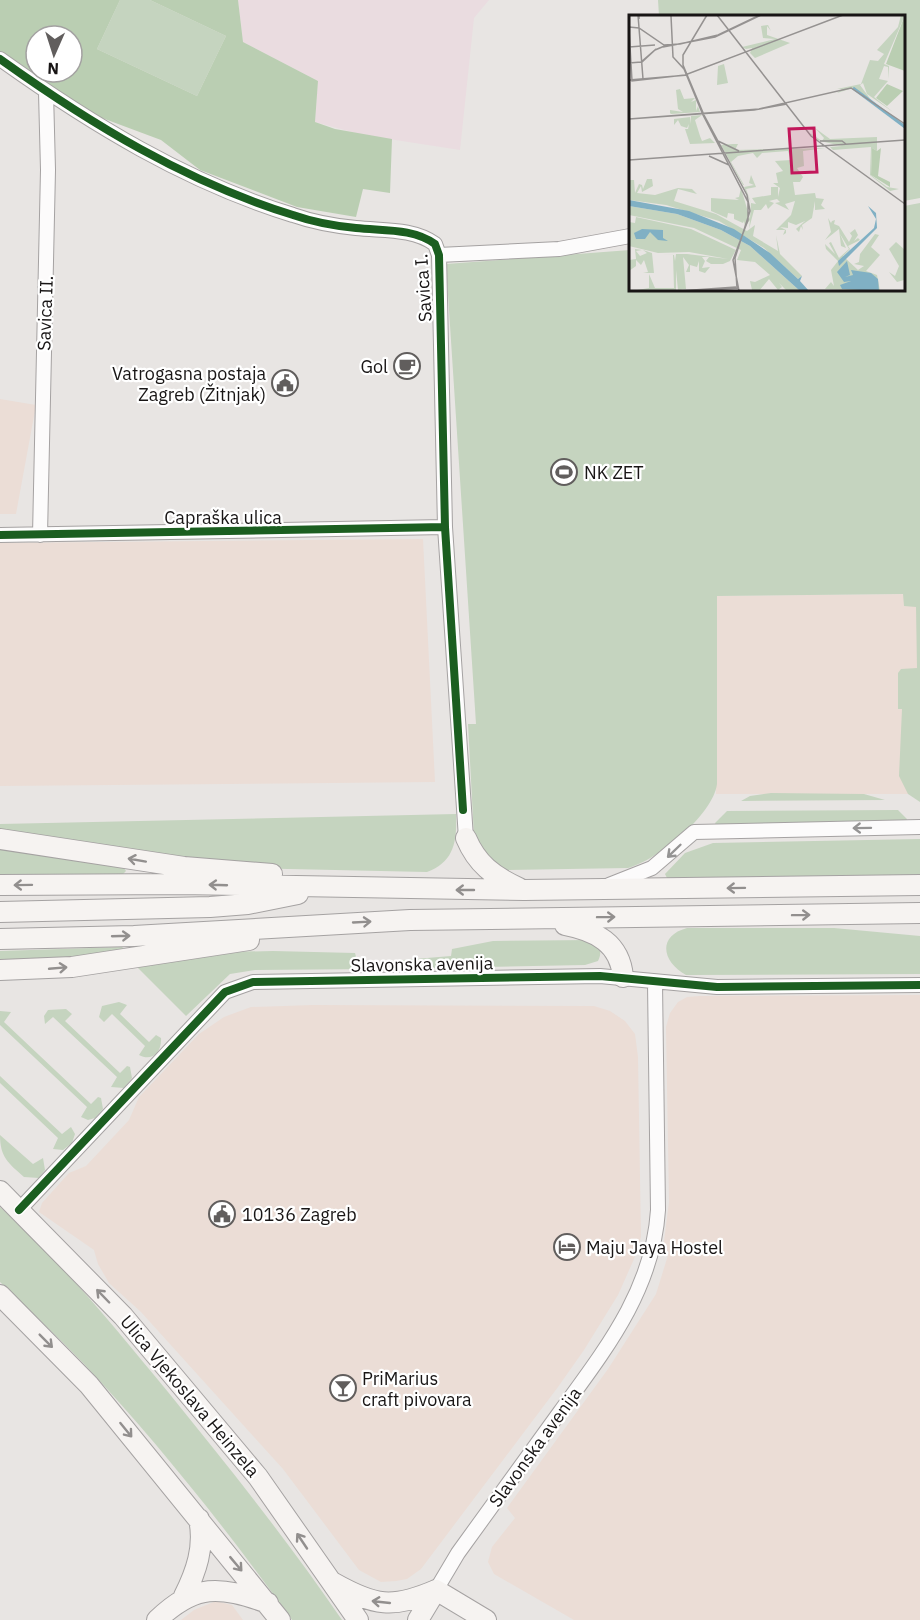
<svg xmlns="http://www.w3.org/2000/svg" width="920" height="1620" font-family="'IBM Plex Sans',sans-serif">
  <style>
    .commercial { fill: #ebddd6 }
    .industrial { fill: #eadce0 }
    .green { fill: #c5d4bf }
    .forest { fill: #baceb2; fill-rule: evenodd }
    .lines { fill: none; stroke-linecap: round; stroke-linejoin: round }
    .street-casing { stroke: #a5a2a2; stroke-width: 16 }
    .secondary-casing { stroke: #a5a2a2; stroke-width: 22 }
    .street { stroke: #fcfbfb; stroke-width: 14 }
    .secondary { stroke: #f6f3f1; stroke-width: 20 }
    .cycleway-casing { stroke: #fff; stroke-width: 11 }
    .cycleway { stroke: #1b5e20; stroke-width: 8 }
    .oneway { stroke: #959494 }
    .oneway2 { stroke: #928f8e }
    .labels { text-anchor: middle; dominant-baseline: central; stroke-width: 4.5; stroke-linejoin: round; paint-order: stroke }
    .street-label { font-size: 18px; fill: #181515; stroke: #fff }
    .poi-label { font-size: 18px; fill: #181515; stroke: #fff; text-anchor: start }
    .inset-river { fill: none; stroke: #80b0c4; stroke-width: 3 }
    .inset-road { fill: none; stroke: #959291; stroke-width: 1.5 }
    .view { fill: #c2185b; fill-opacity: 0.15; stroke: #c2185b; stroke-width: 3 }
    .inset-edge { fill: none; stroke: #181515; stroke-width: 3 }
  </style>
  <rect width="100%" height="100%" fill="#e8e5e3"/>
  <path class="commercial" d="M0,399L36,405L16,514H0Z
    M423,539L435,782L0,786V543Z
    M918,594L920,609V718L908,794H716V596Z
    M920,995V1620H574L494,1574L488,1562L492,1547L515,1518L507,1508L608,1369L656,1294L669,1252H660L664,1241L669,1202L666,1027L670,1013L678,1002L687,997L700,996Z
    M313,1005L594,1006L610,1011L625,1021L635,1034L638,1057L641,1237L634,1259L618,1295L584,1350L558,1387L421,1569L407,1579L396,1581L381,1582L359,1570L283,1469L141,1312L109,1283L98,1264L94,1250L39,1212L42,1203L69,1173L86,1166L129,1120L139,1097L199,1034L224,1017L251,1007Z
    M216,1601L232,1605L243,1620H181L194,1610Z"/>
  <path class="industrial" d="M238,0H489L474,18L460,150L363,135L315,122L318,81L243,42Z"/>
  <path class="green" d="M120,0H150L226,36L197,96L97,49Z
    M658,0H920V198L904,201V16H659Z
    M920,203V802L908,794L899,776L902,709H898V673L901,669L917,668L916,607L904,606L903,594L717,596V784C713,815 658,860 628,868L507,870L492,865L474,836L468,724H476L446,264L630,250V290H904V206Z
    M771,793L864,794L885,800L741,801L750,796Z
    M898,810L907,819L906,822L716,825L715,823L727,811Z
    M456,814C457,840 455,862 427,872L247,868L0,830V824Z
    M920,839V877L667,878L665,874L685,853L713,843Z
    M0,849L124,868L126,871L123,874L0,875Z
    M687,928H834L920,936V974L686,975C662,962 657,936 687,928Z
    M592,940C599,947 603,951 598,961L585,965L391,969V961L451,956L452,949L493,941Z
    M122,947L125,950L87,958L0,962V951Z
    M273,951L355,953L357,960L375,962L376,969L255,970L230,974L186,1016L137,967L223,952Z
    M119,1002L127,1005L120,1014L149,1042L156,1035L161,1038C162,1052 152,1062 139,1055L145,1046L112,1014L104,1022L99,1017L102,1006Z
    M66,1009L72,1014L65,1021L120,1073L127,1066L130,1067L132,1078L124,1088L111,1087L117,1077L53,1017L45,1024L44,1016L48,1010Z
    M0,1011L11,1012L4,1022L91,1104L98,1097L101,1098L103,1109L95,1118L88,1120L81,1117L87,1107L0,1025Z
    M0,1076L62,1134L71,1127L75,1134L72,1143L63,1150L53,1149L58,1138L0,1083Z
    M0,1135L33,1164L43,1158L45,1170L39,1178L24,1177C8,1163 0,1157 0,1135Z
    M0,1207C62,1262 115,1328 168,1392C228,1466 288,1541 342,1620H292C228,1531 159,1444 85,1365C57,1336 28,1309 0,1282Z"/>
  <path class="forest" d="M0,0H120L97,49L197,96L226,36L150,0H238L243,42L318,81L315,122L335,129L392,139L390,193L363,189L356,217L297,207L200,170L161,140L86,112L0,52ZM36,36H72V72H36Z"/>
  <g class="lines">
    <defs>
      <path id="street" d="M0,59C91,124 186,182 293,215C313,222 335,226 356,228C383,231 413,228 435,244L439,255L445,527L466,838
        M439,255L559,249L630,236
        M0,535L445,527
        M40,535L48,170L46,92
        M609,885L652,868L694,832L920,827
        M19,1210L225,992L253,982L600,976L717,987L920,985
        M436,1590L458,1553C492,1506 526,1459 560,1412C605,1350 653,1290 658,1210L655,983"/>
      <path id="secondary" d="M466,838C477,864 493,876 519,888
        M0,839L184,867L272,874
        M0,885L180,884L524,890L920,885
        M0,912L210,907L248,904L298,894
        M565,925C596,931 620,943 623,977
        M0,939L134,936L410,920L920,913
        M0,970L72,967L249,940
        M0,1191L123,1316L258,1477L358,1620
        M0,1295L89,1385L280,1620
        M334,1583C375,1606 392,1609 436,1590
        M436,1590L486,1620
        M184,1596C196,1572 205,1547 199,1519
        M157,1620C196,1583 219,1586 268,1603
        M418,1620L436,1590"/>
    </defs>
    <use href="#street" class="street-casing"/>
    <use href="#secondary" class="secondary-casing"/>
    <use href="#street" class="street"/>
    <use href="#secondary" class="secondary"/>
    <defs>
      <path id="cycleway" d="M0,59C91,124 186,182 293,215C313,222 335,226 356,228C383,231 413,228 435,244L439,255L445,527L463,810
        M0,535L445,527
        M19,1210L225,992L253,982L600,976L717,987L920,985"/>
    </defs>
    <use href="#cycleway" class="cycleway-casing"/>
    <use href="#cycleway" class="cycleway"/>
  </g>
  <defs><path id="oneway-shaft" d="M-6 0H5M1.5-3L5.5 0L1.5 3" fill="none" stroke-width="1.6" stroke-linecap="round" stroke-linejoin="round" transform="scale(1.5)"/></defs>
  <g class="oneway">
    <use href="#oneway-shaft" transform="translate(862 828) rotate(179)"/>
    <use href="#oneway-shaft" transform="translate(674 851) rotate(136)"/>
  </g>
  <g class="oneway2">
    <use href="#oneway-shaft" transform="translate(137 860) rotate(-170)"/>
    <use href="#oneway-shaft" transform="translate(23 885) rotate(179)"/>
    <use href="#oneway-shaft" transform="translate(218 885) rotate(-178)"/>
    <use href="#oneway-shaft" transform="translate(736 888) rotate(179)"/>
    <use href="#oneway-shaft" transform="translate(465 890) rotate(-180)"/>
    <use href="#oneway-shaft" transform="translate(801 915) rotate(-1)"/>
    <use href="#oneway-shaft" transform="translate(606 917) rotate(-1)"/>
    <use href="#oneway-shaft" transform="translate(362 922) rotate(-3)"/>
    <use href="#oneway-shaft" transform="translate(121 936) rotate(-2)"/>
    <use href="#oneway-shaft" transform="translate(58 968) rotate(-5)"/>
    <use href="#oneway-shaft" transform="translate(103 1296) rotate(-134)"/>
    <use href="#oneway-shaft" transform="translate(46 1341) rotate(45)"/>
    <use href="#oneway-shaft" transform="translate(126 1430) rotate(51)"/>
    <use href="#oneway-shaft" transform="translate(302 1541) rotate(-124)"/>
    <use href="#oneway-shaft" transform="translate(236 1564) rotate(50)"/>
    <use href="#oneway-shaft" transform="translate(381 1602) rotate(-174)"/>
  </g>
  <defs>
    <symbol id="cafe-ring" viewBox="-11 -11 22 22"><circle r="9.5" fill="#fff" stroke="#615e5d" stroke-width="1.5"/><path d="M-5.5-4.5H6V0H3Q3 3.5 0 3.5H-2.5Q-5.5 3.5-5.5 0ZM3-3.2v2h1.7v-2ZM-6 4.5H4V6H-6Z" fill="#615e5d"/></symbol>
    <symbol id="civic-ring" viewBox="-11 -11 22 22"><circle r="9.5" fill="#fff" stroke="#615e5d" stroke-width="1.5"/><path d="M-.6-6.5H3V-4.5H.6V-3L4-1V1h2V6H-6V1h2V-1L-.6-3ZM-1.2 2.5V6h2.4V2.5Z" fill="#615e5d"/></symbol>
    <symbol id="stadium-ring" viewBox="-11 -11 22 22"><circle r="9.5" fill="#fff" stroke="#615e5d" stroke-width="1.5"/><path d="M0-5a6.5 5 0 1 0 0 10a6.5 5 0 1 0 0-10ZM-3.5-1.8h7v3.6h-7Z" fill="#615e5d"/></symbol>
    <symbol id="hotel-ring" viewBox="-11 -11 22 22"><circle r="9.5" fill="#fff" stroke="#615e5d" stroke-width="1.5"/><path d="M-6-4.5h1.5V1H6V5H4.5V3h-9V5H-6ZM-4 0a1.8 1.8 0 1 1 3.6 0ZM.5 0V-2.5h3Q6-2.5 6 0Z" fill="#615e5d"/></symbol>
    <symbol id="bar-ring" viewBox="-11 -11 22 22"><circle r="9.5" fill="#fff" stroke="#615e5d" stroke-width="1.5"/><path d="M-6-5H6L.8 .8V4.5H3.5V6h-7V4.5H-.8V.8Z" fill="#615e5d"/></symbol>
  </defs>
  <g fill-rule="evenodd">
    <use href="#cafe-ring" x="392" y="351" width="30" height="30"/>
    <use href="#civic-ring" x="270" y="368" width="30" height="30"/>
    <use href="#stadium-ring" x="549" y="457" width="30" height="30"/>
    <use href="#civic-ring" x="207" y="1199" width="30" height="30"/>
    <use href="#hotel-ring" x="552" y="1232" width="30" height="30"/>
    <use href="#bar-ring" x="328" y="1373" width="30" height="30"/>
  </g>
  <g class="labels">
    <g class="street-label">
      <text transform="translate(423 288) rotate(-94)">Savica I.</text>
      <text transform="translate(45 313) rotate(-88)">Savica II.</text>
      <text x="223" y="517">Capraška ulica</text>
      <text transform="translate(422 964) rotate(-1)">Slavonska avenija</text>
      <text transform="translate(190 1396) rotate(50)">Ulica Vjekoslava Heinzela</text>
      <text transform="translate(535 1447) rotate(-54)">Slavonska avenija</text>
    </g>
    <g class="poi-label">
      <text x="388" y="366" text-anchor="end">Gol</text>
      <text x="266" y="373" text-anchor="end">Vatrogasna postaja<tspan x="266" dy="21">Zagreb (Žitnjak)</tspan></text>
      <text x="584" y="472">NK ZET</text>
      <text x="242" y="1214">10136 Zagreb</text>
      <text x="586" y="1247">Maju Jaya Hostel</text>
      <text x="362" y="1378">PriMarius<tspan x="362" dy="21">craft pivovara</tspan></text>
    </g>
  </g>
  <g transform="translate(629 15)">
    <rect width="276" height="276" fill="#e8e5e3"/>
    <path d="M272,0H276L255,49L260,51V64L259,52L255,51L250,64L259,66L245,82L264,97L238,79L234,68L231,70L242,85L224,73L208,78L213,74H208L232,69L241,45L249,46L255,39L248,35L269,12ZM139,10L142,16L138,11V20L161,28L126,43L121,38L123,33L117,34L113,32L146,24L134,23L132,11ZM95,49L99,68L88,70L89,51ZM51,74L55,84L66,83L62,87L67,85V96L69,91L71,97L42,99L41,98V95L54,97L49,94L47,75ZM73,100L66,105L71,121L73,126L81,123L86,128L61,129L56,114H59L60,109L58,113L52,111L49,105L45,110V104L61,102L62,109V101ZM186,113L201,124L248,122V136L243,133L242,160L258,172L270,174L261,176L241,160L242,132L204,135L201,132L213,131L187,125L181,118L193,126L195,123ZM104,129H109L106,135L196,133L174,136L175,151L168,153L174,162L171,167H164L166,180L186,178L187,183L195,184L192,190L196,194L186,195V186L183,203L173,210L174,215L172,211L170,217L167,214L176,206L167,210L159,207V213L151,212L157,215V218L154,220L156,215H147L162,200L166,186L156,189L160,195L146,188L151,187L148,184L140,186L145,188L139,194L137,189L132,195H125L120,214L121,205L116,212L115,206L114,208L105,204V199L99,198L98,203L82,196V183L110,185L106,183L110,182L112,173L121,204L122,188L115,172L125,170L120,168L122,160L127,172L117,174L122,188L127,189L123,183L142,180V172H149V182L151,173L144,168H149L147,158L154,156L146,146L162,145L159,136L133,138L128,143L124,138L109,141L102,147L115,170H114L92,130ZM18,164H23L24,171L13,177L12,171L8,178L26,180L49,173L63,174L68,179L49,174L45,186L87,199L118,216L126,210L124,221L149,236L147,220L151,239L173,261L169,264L135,233L90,206L37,190L0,185V165H5L6,178L10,169L13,170L14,174ZM0,191L48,199L92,215L121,231L171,276H158L150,268L153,272L149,275L140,264L130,276H115L123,275L121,266L126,267L141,260L126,247L108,245L112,235L65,213L0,200ZM7,202L62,214L107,235L101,246L94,249H82L77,246L80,242H73L76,246L73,253L81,252L76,258L70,256V246L68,252L61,250V257H57L60,250L54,242L57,274L49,275L47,255V275H8L20,273V259L26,273H45L44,240L33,239L45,240L46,246L47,239H58L99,244L60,237L29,238L0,231V207L6,208ZM199,203L202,208L203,206L206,205L205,209L210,211L220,227L223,221L218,214L221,218L226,214L229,220L225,226L229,223L231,225L219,231L221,234L214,241L229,255L235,251L225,249L230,247L231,239L246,219L250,220L242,232L251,240L237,256L248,260L251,276L196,274L202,267L205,271L202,255L209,246L197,234L196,229L206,239L200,228L202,227L210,243L220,234L211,219L217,233L212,231L210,214L196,225L202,217ZM267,227L276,235L275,265L268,267L260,257L266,261L270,251L260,234ZM6,234L13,235L7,236L11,241L18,238L14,235L23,238L25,258H14L19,257L15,245L12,250L7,245V251L0,256V245L7,244Z" fill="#c5d4bf"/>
    <path d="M276,0V56L257,49ZM258,69L274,76L258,91L247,83ZM243,133L248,136L252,133L249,161L261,167V172L242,160Z" fill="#baceb2"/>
    <path d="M0,185L60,196L105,214L141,238L169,264L173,261L171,266L180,276H171L121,231L92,215L48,199L0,191ZM239,191L247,198L248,213L210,251L209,246L245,213L247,204ZM13,214L34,215V223L39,226L29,225L21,217L16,224H7L5,218ZM218,246L221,260L216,262L224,260L222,255L242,258L249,264L250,276L213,274L211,270L222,266L215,267L208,257Z" fill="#80b0c4"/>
    <path class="inset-river" d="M224,73L276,112"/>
    <path class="inset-road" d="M9,0L14,64M11,0H50M88,0L182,121L276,189M42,1L44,42L55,54L74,100L119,187V205L104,245L110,276M10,4V0H61M0,12L10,13L35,30L51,29L89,20L131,0M0,14L3,66L56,60L214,0M0,32L26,30M34,32L86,22L132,0M0,48L12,47L27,34M12,48L26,35L38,30M0,65L59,60M0,104L125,95L158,89M0,104L130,94L222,73L276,109M89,126L110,136M191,126H213L217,129M80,141L100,150M0,145L276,125M50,276L107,272M71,276L108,273L106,243L121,196L118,180L75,100L54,50V40L78,0"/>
    <path class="view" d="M185,113L188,157L163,158L160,114Z"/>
    <rect width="276" height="276" class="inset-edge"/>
  </g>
  <g transform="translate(54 54) rotate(183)"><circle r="28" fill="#ffffff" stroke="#a3a1a1" stroke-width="1.5"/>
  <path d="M0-4.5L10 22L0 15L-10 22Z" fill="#615e5d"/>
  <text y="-9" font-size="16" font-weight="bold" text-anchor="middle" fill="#181515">N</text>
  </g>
</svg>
